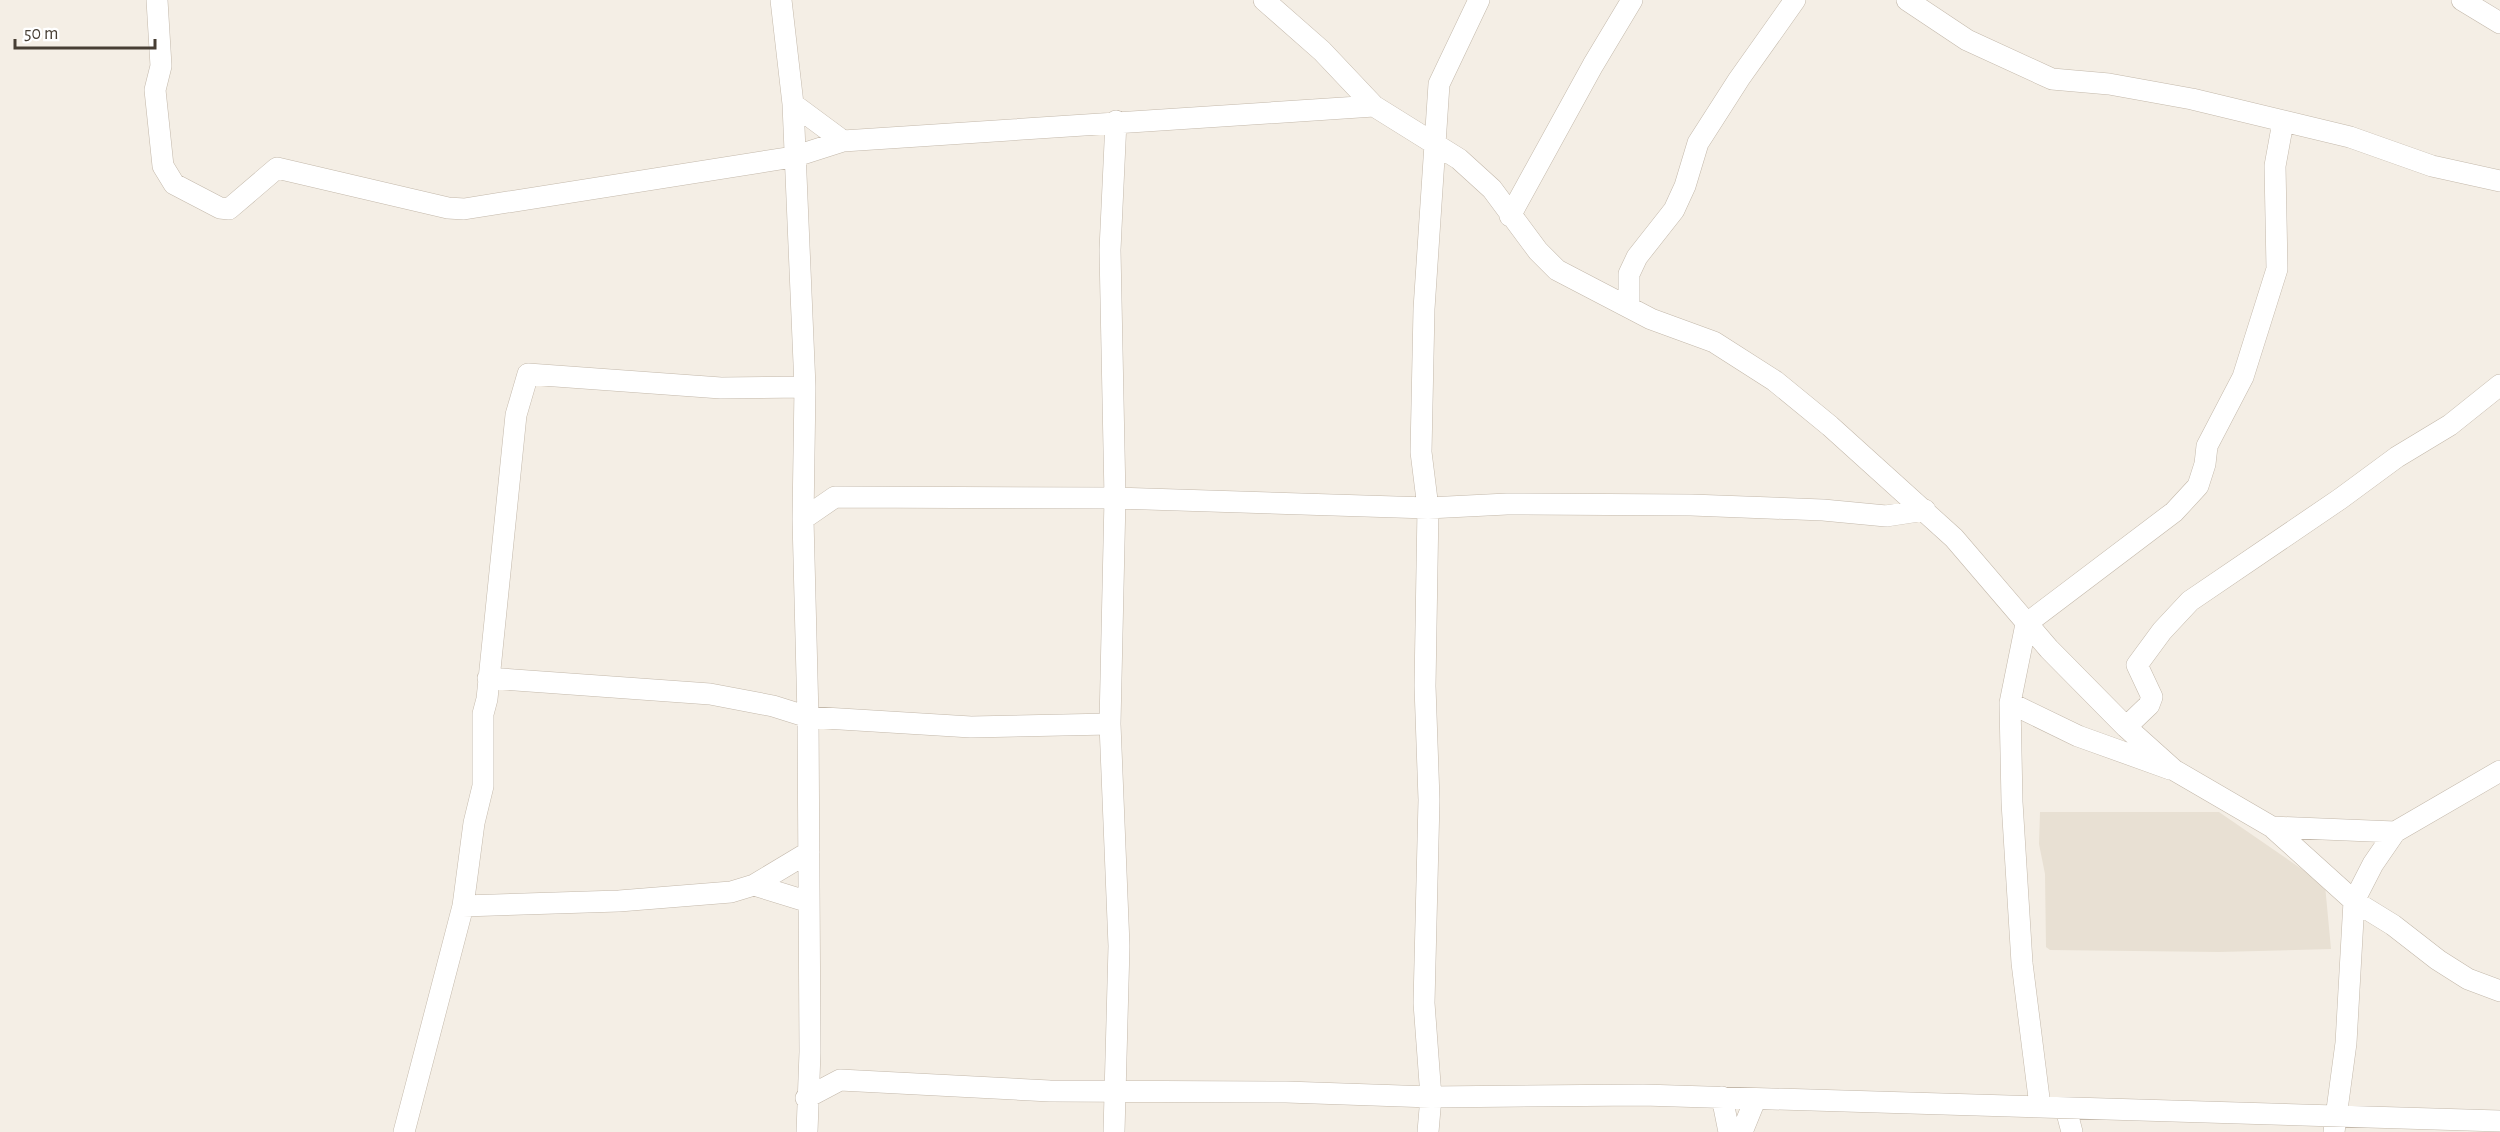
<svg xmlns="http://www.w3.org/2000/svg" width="2500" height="1132" font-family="'Alegreya Sans',sans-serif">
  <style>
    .residential { fill: #e8e0d3 }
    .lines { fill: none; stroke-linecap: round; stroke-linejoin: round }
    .minor-casing { stroke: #c3b8aa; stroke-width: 22 }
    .minor { stroke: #fff; stroke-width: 21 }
  </style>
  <rect width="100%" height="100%" fill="#f4eee5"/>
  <path class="residential" d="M2040,812H2219L2325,885L2331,949L2219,952L2050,950L2046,947L2045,874L2039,844Z"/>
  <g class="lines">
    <defs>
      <path id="minor" d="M157,0L161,66L155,90L163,166L174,184L220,208L229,209L277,168L448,208L464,209L793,157L843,141L1374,106
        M781,0L793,104L805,387L803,519L808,717L810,1052L807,1132
        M1264,0L1322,51L1374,106L1459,159L1492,189L1538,251L1557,270L1651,319L1714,342L1775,381L1830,426L1954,538L2049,649L2126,727L2174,770L2272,827L2354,901L2393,925L2438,960L2468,979L2500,991
        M1907,0L1967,40L2052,79L2109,84L2192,99L2350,137L2432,166L2500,181
        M2462,0L2500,23
        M793,104L843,141
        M1510,216L1593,65L1632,0
        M1629,306V274L1637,257L1674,210L1685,186L1698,143L1739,79L1795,0
        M803,519L835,497L1115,498L1428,508L1507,504L1691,505L1823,510L1886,516L1925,510
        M488,678L710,694L773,706L808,717L971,727L1110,724
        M2010,703L2078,736L2170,769
        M2126,727L2149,705L2152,697L2137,665L2162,631L2190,601L2340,499L2397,457L2450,425L2500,385
        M2272,827L2395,832
        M754,885L809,902
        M463,906L619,901L731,892L754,885L809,852
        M1722,1097L1729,1132
        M806,1098L840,1080L1050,1091L1286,1092L1431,1097L1643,1095L2500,1121
        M2040,1106L2022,963L2012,802L2010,703L2026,624L2174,512L2198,486L2205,464L2207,446L2243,377L2277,269L2275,166L2283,122
        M2066,1109L2072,1132
        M404,1132L463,906L474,823L483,786V714L487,699L516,415L528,374L721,388L805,387
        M1114,1132L1119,946L1110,724L1115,498L1110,250L1116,121
        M1428,1132L1431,1097L1424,1003L1429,800L1425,686L1428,508L1421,452L1424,309L1439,84L1479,0
        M1742,1132L1755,1100
        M2334,1132L2346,1043L2354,901L2373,864L2395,832L2500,771"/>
    </defs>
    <use href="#minor" class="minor-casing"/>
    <use href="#minor" class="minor"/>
  </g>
  <path d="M15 39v9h140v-9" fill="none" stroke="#473e34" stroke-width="3"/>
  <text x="24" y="39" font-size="18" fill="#473e34" stroke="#ffffff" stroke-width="4.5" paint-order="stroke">50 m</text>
</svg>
